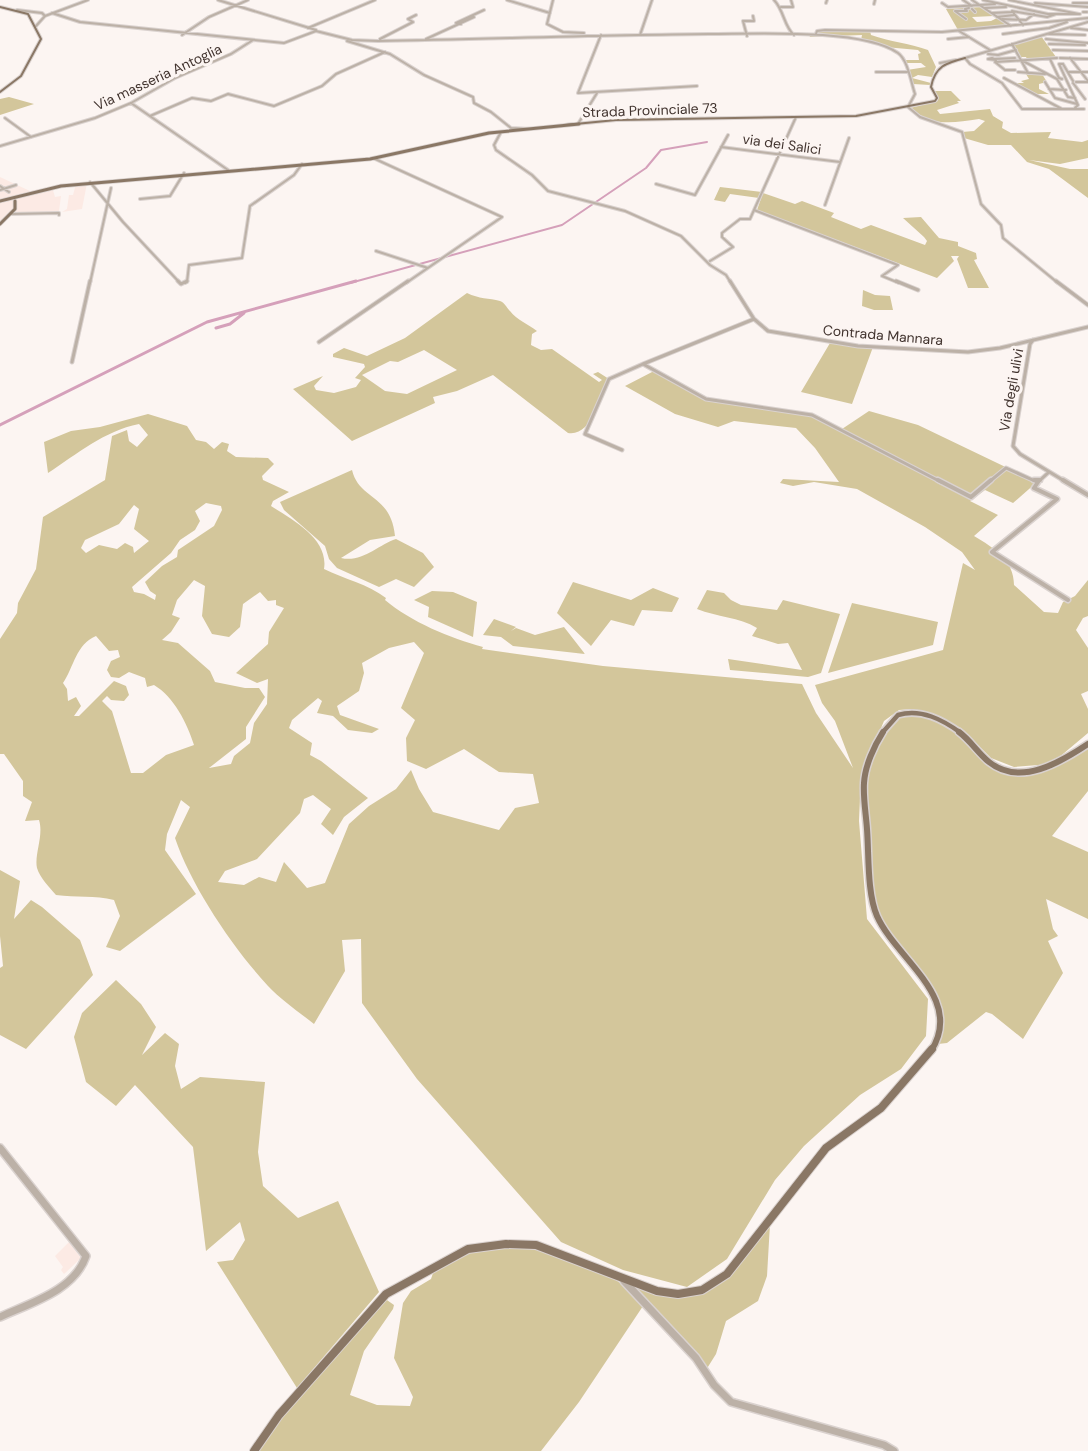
<svg xmlns="http://www.w3.org/2000/svg" width="1088" height="1451" font-family="'DM Sans',sans-serif">
  <style>
    .built { fill: #fceae4 }
    .green { fill: #d3c69b; fill-rule: evenodd }
    .lines { fill: none; stroke-linecap: round; stroke-linejoin: round }
    .canal-far1 { stroke: #d5a0ba; stroke-width: 2 }
    .canal { stroke: #d5a0ba; stroke-width: 3 }
    .minor-far3-casing { stroke: #dad2cf; stroke-width: 4 }
    .minor-far2-casing { stroke: #dad2cf; stroke-width: 5 }
    .minor-far1-casing { stroke: #dad2cf; stroke-width: 7 }
    .minor-casing { stroke: #dad2cf; stroke-width: 10 }
    .major-far4-casing { stroke: #dad2cf; stroke-width: 4 }
    .major-far3-casing { stroke: #dad2cf; stroke-width: 4.5 }
    .major-far2-casing { stroke: #dad2cf; stroke-width: 8 }
    .major-far1-casing { stroke: #dad2cf; stroke-width: 9 }
    .major-casing { stroke: #dad2cf; stroke-width: 10 }
    .minor-far3 { stroke: #bcb1a7; stroke-width: 2 }
    .minor-far2 { stroke: #bcb1a7; stroke-width: 3 }
    .minor-far1 { stroke: #bcb1a7; stroke-width: 4 }
    .minor { stroke: #bcb1a7; stroke-width: 7 }
    .major-far4 { stroke: #8a7765; stroke-width: 2 }
    .major-far3 { stroke: #8a7765; stroke-width: 3 }
    .major-far2 { stroke: #8a7765; stroke-width: 4.5 }
    .major-far1 { stroke: #8a7765; stroke-width: 6 }
    .major { stroke: #8a7765; stroke-width: 8 }
    .labels { text-anchor: middle; dominant-baseline: central; stroke-width: 6; stroke-linejoin: round; paint-order: stroke }
    .far-street-label { font-size: 14px; fill: #41332e; stroke: #fcf5f2 }
  </style>
  <rect width="100%" height="100%" fill="#fcf5f2"/>
  <path class="built" d="M0,177L30,191L52,187L55,197L61,196L59,211L57,214H12L0,225Z
    M87,183L82,209L62,212L67,209L69,195H73L76,184Z
    M69,1242L81,1258L64,1274L61,1270L63,1267L55,1256Z"/>
  <path class="green" d="M982,7L994,16L972,17L977,22L991,21L997,18L1008,25L958,30L946,9Z
    M820,31H870L871,35C890,42 909,43 928,50L936,67L932,77L918,75L912,78L931,83L930,85L913,84L907,70L926,67L921,63H905L904,60H919L918,54L921,53L918,50L885,47L861,40L862,35L808,37Z
    M1041,36L1056,57L1028,61L1026,57H1021L1013,44Z
    M1026,74H1042L1047,82L1039,84V89L1049,94H1037L1014,83H1024L1021,81L1029,79Z
    M933,91H951L961,101H957L959,103L937,110L940,114L990,109L993,116L1003,122L1002,128L1011,133L1051,132L1048,138L1082,142L1088,140V158L1060,164L1029,160L1070,169H1088V198L1049,169L1027,162L1011,145H988L964,138L962,132L974,131L985,121L979,119C951,123 934,127 910,108L938,101Z
    M9,97L34,104L0,115V99Z
    M720,187L762,192L759,198L730,194L725,202L714,200Z
    M763,193L795,204L802,201L834,213L831,217L861,229L871,225L925,245L927,241L924,237L903,218L921,217L939,238L958,242V246L976,253L977,259L974,260L989,288H968L957,259L959,256H951L954,261L937,278L757,210Z
    M863,290L875,295L890,296L893,310H874L862,306Z
    M467,293C479,299 489,298 500,301C505,303 506,307 510,311C517,320 528,324 537,331L532,334L531,345L541,350L552,349L599,382L602,380L593,374L598,372L609,379C601,395 592,437 568,433L493,375L457,391L433,397L435,403L352,441L293,389L323,376L314,386L316,390L334,393L356,387L361,380L355,378L365,367L364,364L333,357V354L344,348L367,356L405,338ZM424,350L457,370L407,394L385,391L362,375L390,361L398,362Z
    M830,343L873,347L852,404L801,392Z
    M654,371L710,399L808,415L842,429L869,411L918,425L1037,482L1013,503L985,490L970,501L998,515L974,536C994,548 1014,560 1014,585L1044,612L1058,613L1063,602L1075,596L1088,580V616L1083,618L1076,630L1088,648V691L1081,694L1088,709V733L1051,764L1014,767L991,758L961,728L926,713L912,709L899,710L884,721L861,775L859,821L867,919L928,999L926,1036L901,1069L860,1095L804,1146L775,1180L727,1259L687,1287L623,1270L561,1242L417,1079L362,1003L361,939L342,940L345,971L314,1024C299,1012 281,1000 268,986C233,948 191,886 175,838L190,807L181,800L167,834L165,850L196,894L120,951L106,947L120,916L114,900C95,895 76,898 56,895C49,887 40,878 37,868C34,854 44,836 39,820L25,821L32,802L23,796V781L4,754H0V639L17,613L18,603L36,569L43,517L105,480L112,436L127,430L129,441L137,447L148,435L139,424C104,431 77,454 48,473L44,442L71,431L100,427L148,414L187,426L196,440L206,442L214,449L222,442L229,444L227,451L236,457L268,458L274,464L262,476L263,480L289,492L273,501L271,506C293,520 329,539 324,569C344,579 368,584 386,598L385,600C411,622 450,638 483,647L482,649L603,666L802,684L816,713L853,768L835,721L822,703L815,685L943,650L963,563L975,570L962,552L925,527L857,489L814,482L793,486L780,483L783,479L839,482L815,448L796,428L734,421L718,427L675,414L625,386ZM206,503L221,506L222,510L214,526L178,550L177,557L162,566L145,582L150,591L156,595L155,600L144,594L134,592L132,587L171,553L180,540L195,530L200,521L195,511ZM134,505L139,509L134,529L149,541L134,553L133,547L125,543L117,549L99,545L86,553L81,548L85,540L119,524ZM194,580L205,586L202,616L212,634L229,637L240,627L243,604L260,592L268,601L276,600V605L284,608L269,632L268,644L236,673L257,683L268,679L267,704L254,723L250,743L234,756L231,764L209,768L246,739V727L265,697L259,688H245L215,682L210,671L178,643L162,640L171,632L180,618L172,615L177,600ZM96,636L109,651L118,650L120,657L111,661L107,670L111,677L119,678L129,672L145,678L147,687L154,685C174,697 187,723 194,745L166,755L143,773H131L112,711L102,701L107,696L111,700L124,701L129,695L126,686L114,681L79,716H74L81,706L76,697L68,701L67,689L63,683C74,667 76,644 96,636ZM414,642L424,653L401,708L415,720L406,738L407,761L426,769L464,749L499,772L533,774L539,803L515,808L499,830L433,812L419,789L411,770L396,789L369,806L349,824L325,883L307,888L284,862L276,882L259,877L244,885L218,882L225,871L257,859L300,813L304,799L313,795L331,809L321,824L333,835L344,817L368,798L321,761L310,755L312,743L289,728L292,720L318,698L322,701L317,713L333,716L348,730L372,733L379,729L340,715L337,706L359,691L364,673L362,663L389,648Z
    M352,470C359,500 391,494 395,536L370,540L341,558C362,563 378,545 396,539L423,553L434,567L414,587L396,579L379,587L337,568L329,559L325,546L284,510L280,502Z
    M573,582L631,600L653,588L679,598L672,612L642,610L634,626L611,620L591,646L557,613Z
    M707,590L724,593L731,600L741,605L777,610L783,600L840,614L821,673L808,677L730,670L728,659L802,670L788,643L778,644L752,636L757,628C739,617 717,617 697,609Z
    M432,591L453,592L477,602L473,637L428,617L429,607L414,600Z
    M852,603L938,622L933,645L828,673Z
    M494,619L516,627L511,631L516,628L535,635L564,627L585,654L513,646L501,637L483,635Z
    M916,713L944,723L966,739L984,761L1003,770H1049L1088,747V791L1052,836L1088,852V919L1046,899L1053,929L1058,936L1048,941L1063,973L1023,1039L992,1014L986,1012L947,1043L938,1044C954,987 907,968 882,926C869,903 861,791 868,766C874,748 886,728 899,715Z
    M0,870L20,881L14,919L31,900L42,907L80,940L93,975L26,1049L0,1035V968L3,966L0,936Z
    M116,980L141,1004L156,1027L142,1055L165,1033L179,1044L175,1066L181,1089L200,1077L265,1082L258,1152L263,1186L298,1218L338,1201L379,1292L297,1388L217,1262L233,1260L245,1240L240,1222L206,1251L193,1147L135,1085L116,1106L86,1082L74,1037L82,1013Z
    M770,1224L767,1276L758,1301L726,1321L716,1354L706,1370L633,1286L634,1283L674,1296L706,1291Z
    M542,1247L606,1272L645,1303L579,1402L541,1451H258L264,1438L384,1298L394,1305L393,1309L364,1351L350,1395L377,1405L410,1406L413,1397L394,1358L403,1303L411,1291L431,1279L435,1267L475,1249Z"/>
  <g class="lines">
    <path class="canal-far1" d="M350,283L562,225L646,168L661,150L707,142"/>
    <path class="canal" d="M216,328L230,324L244,313
      M0,425L207,322L356,281"/>
    <defs>
      <path id="minor-far3" d="M218,0L316,30
        M507,0L550,13
        M553,0L547,24L563,32L584,33
        M774,0C784,10 784,27 794,35
        M963,0L972,6
        M972,0L1011,26
        M983,0L1048,14H1080
        M1009,0L1079,14
        M826,3L827,0
        M942,3L948,7L995,4
        M1035,3L1088,7
        M1073,3H1088
        M874,4L875,0
        M781,7H793L791,0
        M985,8L1006,7
        M972,9L975,12
        M17,10L42,13L45,16
        M1012,11L1047,17L1056,14
        M1012,11L1023,25
        M1083,12H1087
        M52,13L80,22L284,43L316,31L352,40L378,41C489,39 599,35 709,34C754,34 862,28 898,53C908,60 911,83 915,94L908,107L920,117L962,132L981,204L1001,225L1003,238L1058,283
        M992,13L1012,12
        M997,17L1014,15
        M966,19L955,11H967L965,9L969,8
        M1002,19L1026,20L1034,14
        M461,24L456,23L484,10
        M36,26L45,16L88,0
        M308,28L375,0
        M1071,28L1088,30
        M959,31L990,50
        M816,34L817,31L825,30L942,32L1088,18
        M1003,34L1049,28L1067,22
        M1049,34L1085,35
        M182,35L209,17L248,0
        M601,35L578,93L697,86
        M640,35L652,0
        M747,36L743,21H754L753,16
        M380,39L413,22L408,19L416,15
        M426,39L474,17
        M948,39L969,37
        M1046,39L1088,43
        M347,41L390,54L424,75L473,97L474,103L491,112L511,128L530,129
        M1012,44L1028,73
        M1049,44L1085,45
        M1053,50L1088,51
        M988,54L998,55L1016,50
        M992,58L996,60L988,59Z
        M1060,58L1088,59
        M1070,58L1088,81
        M995,59L1015,58
        M1050,59L1059,78L1062,79
        M1023,61L1057,79L1068,97L1075,98
        M995,62L1057,58
        M995,62L1005,70
        M940,63L956,60
        M1063,64H1059L1078,105L1074,109
        M1063,64L1073,81
        M1005,70H1015
        M876,72H907
        M1018,72L1045,74
        M1068,72H1088
        M1004,78L1062,109
        M1045,82L1055,98L1077,104
        M1076,82H1088
        M1073,83L1085,99
        M1049,89L1066,90
        M131,103L228,170
        M1084,109H1022L1002,83L970,64L965,58L1088,22
        M150,116L192,98L211,101L228,94L274,106L322,86L336,74L385,52
        M796,117L754,210L898,265L882,276L899,283
        M5,118L31,137
        M578,124L597,93
        M501,132L494,145L496,150L532,175L548,191L625,211L681,236L710,265L726,275L731,283
        M0,146L95,118L131,103L175,78L231,54L253,40
        M721,147L840,162
        M373,158L502,217L406,283
        M90,182L123,222L180,283
        M656,184L695,195L728,135
        M0,186L9,192
        M0,190L16,185
        M140,199L170,196L184,173
        M825,205L849,138
        M11,214L59,213V215
        M376,251L428,268
        M710,261L733,247L722,237V233L740,219H750L754,210
        M90,283L111,188
        M185,283L187,282L189,265L242,258L250,206L294,175L302,164"/>
      <path id="minor-far2" d="M178,281L181,284L187,281
        M730,281L754,319L768,331L858,346L968,352L1000,348L1088,327
        M896,281L918,290
        M1056,281L1088,305
        M754,319L643,364L706,399L812,415L941,482
        M1033,340L1030,344L1013,446L1020,454L1066,482
        M319,342L408,281
        M72,362L90,281
        M622,450L585,434L609,379L643,364
        M989,482L1006,468L1037,482
        M1038,482L1049,472"/>
      <path id="minor-far1" d="M938,480L971,497L991,480
        M1034,480H1040
        M1063,480L1088,495
        M1038,482L1034,488L1057,499L992,552L1068,600"/>
      <path id="minor" d="M0,1148L86,1256C74,1291 30,1303 0,1317
        M624,1281L696,1358L714,1385L731,1402L884,1445L894,1451"/>
      <path id="major-far4" d="M0,7L28,14L41,39L21,76L0,92
        M565,125L616,120L856,116L935,101L937,98L931,87C935,66 946,63 965,58"/>
      <path id="major-far3" d="M0,201L61,186L370,159L489,133L579,124
        M0,224L15,209V201"/>
      <path id="major-far2" d="M882,733L898,715C921,708 943,720 961,733"/>
      <path id="major-far1" d="M883,732C874,746 865,766 864,783C863,798 866,814 867,829C869,855 867,893 877,916C896,959 965,998 931,1051
        M959,732C970,740 978,753 989,762C1020,787 1061,762 1088,744"/>
      <path id="major" d="M254,1451L279,1415L386,1294L468,1249L506,1244L536,1245L657,1291L678,1294L702,1290L727,1274L826,1148L881,1108L932,1049"/>
    </defs>
    <use href="#minor-far3" class="minor-far3-casing"/>
    <use href="#minor-far2" class="minor-far2-casing"/>
    <use href="#minor-far1" class="minor-far1-casing"/>
    <use href="#minor" class="minor-casing"/>
    <use href="#major-far4" class="major-far4-casing"/>
    <use href="#major-far3" class="major-far3-casing"/>
    <use href="#major-far2" class="major-far2-casing"/>
    <use href="#major-far1" class="major-far1-casing"/>
    <use href="#major" class="major-casing"/>
    <use href="#minor-far3" class="minor-far3"/>
    <use href="#minor-far2" class="minor-far2"/>
    <use href="#minor-far1" class="minor-far1"/>
    <use href="#minor" class="minor"/>
    <use href="#major-far4" class="major-far4"/>
    <use href="#major-far3" class="major-far3"/>
    <use href="#major-far2" class="major-far2"/>
    <use href="#major-far1" class="major-far1"/>
    <use href="#major" class="major"/>
  </g>
  <g class="labels">
    <g class="far-street-label">
      <text transform="translate(158 77) rotate(-25)">Via masseria Antoglia</text>
      <text transform="translate(650 110) rotate(-2)">Strada Provinciale 73</text>
      <text transform="translate(782 144) rotate(8)">via dei Salici</text>
      <text transform="translate(883 335) rotate(5)">Contrada Mannara</text>
      <text transform="translate(1011 390) rotate(-80)">Via degli ulivi</text>
    </g>
  </g>
</svg>
